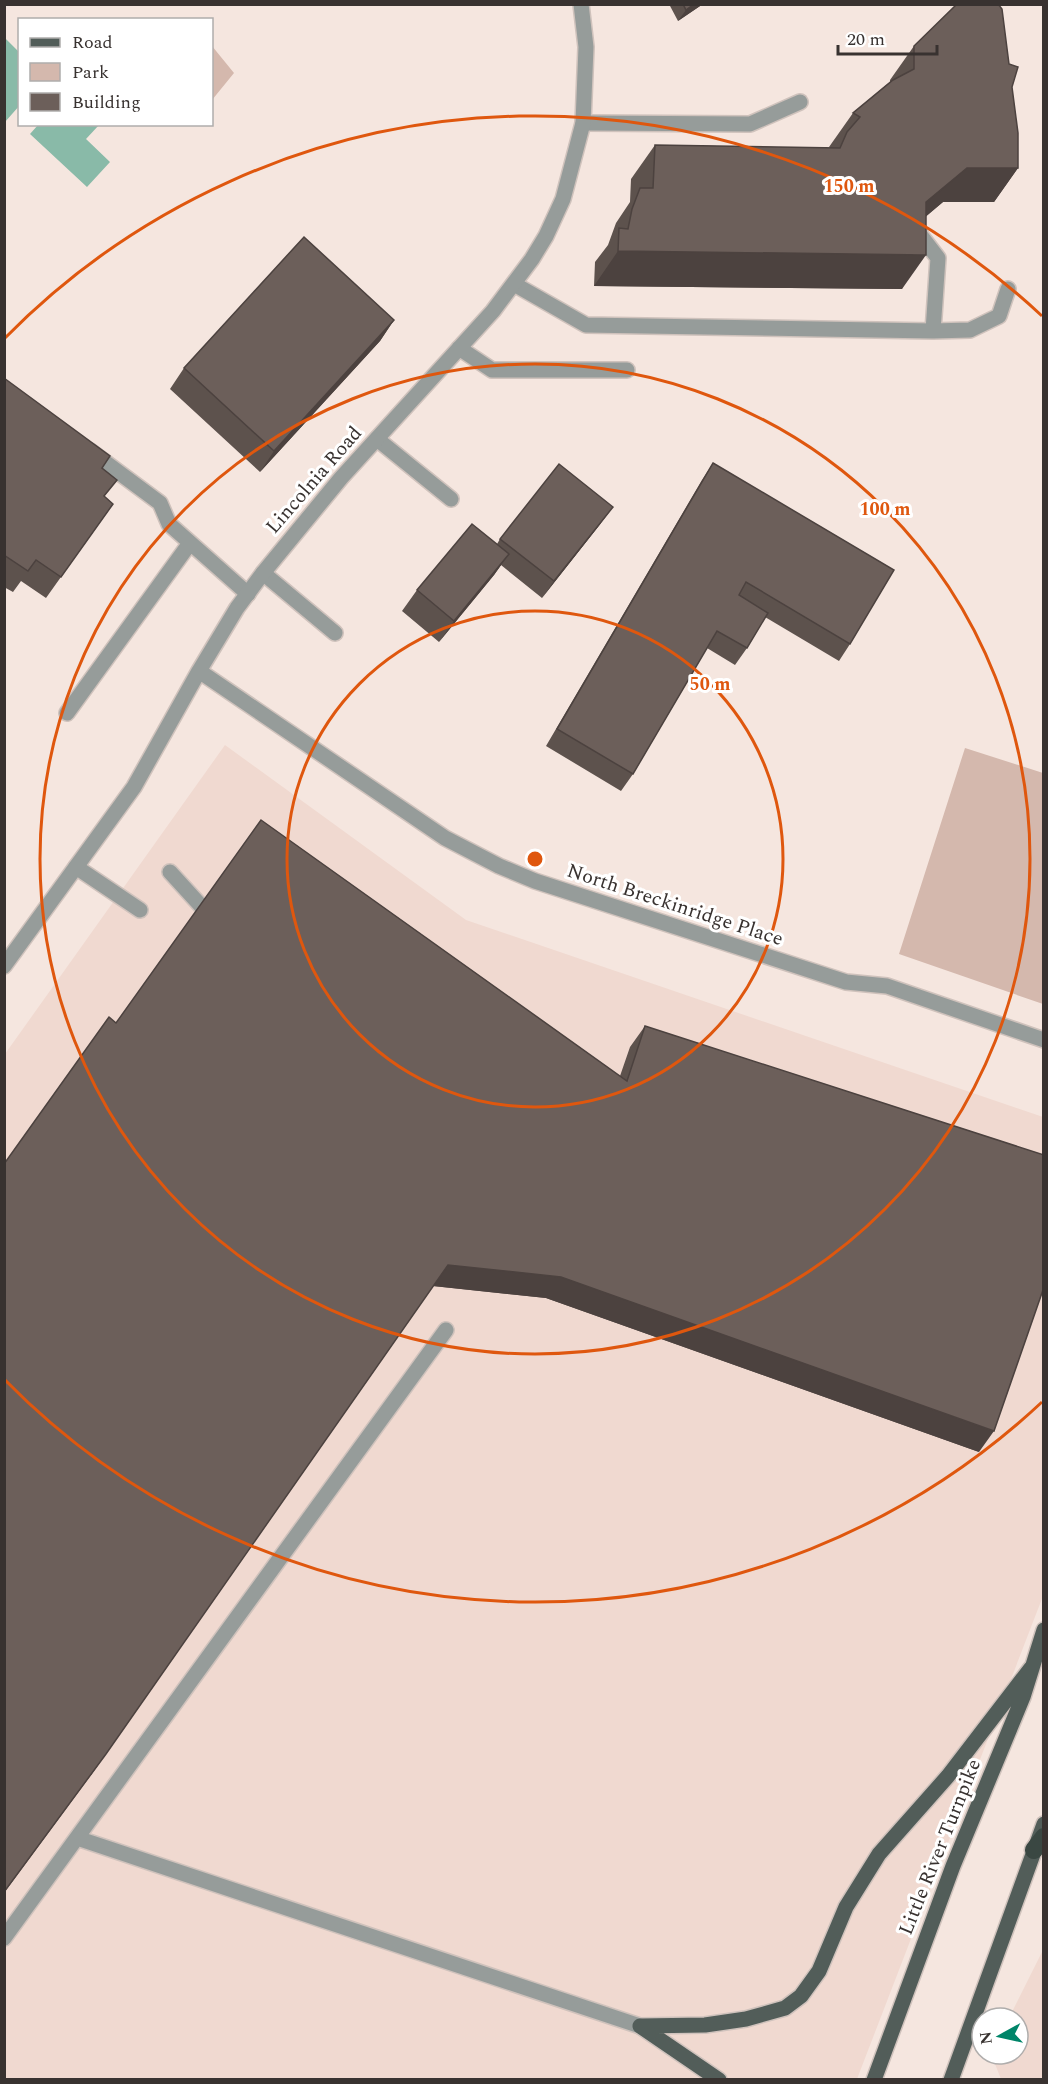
<svg xmlns="http://www.w3.org/2000/svg" width="1048" height="2084" font-family="Spectral,serif">
  <style>
    .built { fill: #f0d9d0 }
    .green { fill: #d4b8ad }
    .water { fill: #89baa8 }
    .lines { fill: none; stroke-linecap: round; stroke-linejoin: round }
    .lane-casing { stroke: #cfc2bc; stroke-width: 18 }
    .street-casing { stroke: #cfc2bc; stroke-width: 18 }
    .primary-casing { stroke: #cfc2bc; stroke-width: 18 }
    .highway-casing { stroke: #cfc2bc; stroke-width: 21 }
    .lane { stroke: #969c9a; stroke-width: 15 }
    .street { stroke: #969c9a; stroke-width: 15 }
    .primary { stroke: #525d59; stroke-width: 15 }
    .highway { stroke: #3a4742; stroke-width: 18 }
    .wall { fill: #5d524d }
    .shaded-wall { fill: #4c423f }
    .building { fill: #6c5f5a; stroke: #4c423f; stroke-width: 1.5 }
    .ring { fill: none; stroke: #df570e; stroke-width: 3 }
    .labels { text-anchor: middle; dominant-baseline: central; stroke-width: 6; stroke-linejoin: round; paint-order: stroke }
    .street-label { font-size: 20px; fill: #383230; stroke: #fff }
    .centre { fill: #df570e; stroke: #fff; stroke-width: 3 }
    .ring-label { font-size: 18px; text-anchor: middle; font-weight: bold; fill: #df570e; stroke: #fff; stroke-width: 6; stroke-linejoin: round; paint-order: stroke }
  </style>
  <rect width="100%" height="100%" fill="#f5e6df"/>
  <path class="built" d="M225,745L466,920L1043,1117V1596L857,2079L5,2080V1054Z
    M1043,1950V2079H1001L991,2054H1018V2018H1009Z"/>
  <path class="green" d="M212,46L234,73L212,100Z
    M965,748L1043,773V1004L899,954Z"/>
  <path class="water" d="M5,38L19,52L20,105L5,122Z
    M38,125H99L86,139L110,162L87,187L30,134Z"/>
  <g class="lines">
    <defs>
      <path id="lane" d="M583,123L750,124L800,102
        M918,232L938,258L933,331
        M514,284L586,325L933,331L970,330L999,316L1008,289
        M377,439L451,499
        M90,451L160,503L169,524L248,594
        M263,573L335,633
        M67,713L190,543
        M76,867L140,910
        M170,872L201,906
        M77,1838L640,2026
        M4,1938L446,1330"/>
      <path id="street" d="M459,348L492,370H627
        M199,671L445,838L499,866L535,881L846,982L887,986L1044,1040
        M4,966L134,787L199,671L237,608L263,573L341,478L493,311L532,259L546,236L563,199L583,123L586,47L581,4"/>
      <path id="primary" d="M640,2026L705,2025L746,2019L785,2008L801,1996L819,1971L846,1907L879,1854L948,1776L1031,1668
        M640,2026L719,2080
        M874,2080L953,1866L1023,1697L1044,1630
        M951,2080L1044,1824"/>
      <path id="highway" d="M1034,1850L1044,1837"/>
    </defs>
    <use href="#lane" class="lane-casing"/>
    <use href="#street" class="street-casing"/>
    <use href="#primary" class="primary-casing"/>
    <use href="#highway" class="highway-casing"/>
    <use href="#lane" class="lane"/>
    <use href="#street" class="street"/>
    <use href="#primary" class="primary"/>
    <use href="#highway" class="highway"/>
  </g>
  <path class="wall" d="M669,4H703L678,21Z
    M914,46L1012,87L1018,168L994,202H943L926,216L902,289L594,286L595,262L608,245L616,223L630,202L631,179L655,145L830,148L829,147L853,113L890,82V80Z
    M394,320L380,341L260,472L170,389L184,368Z
    M4,378L105,497L113,504L46,598L21,581L13,592L4,587Z
    M713,463L850,644L839,661L765,617L747,648L735,665L707,648L633,774L621,791L546,746L702,480Z
    M601,523L542,598L501,565L494,575L439,642L402,611L417,590L497,544L500,539Z
    M116,1023L620,1076L630,1047L645,1026L979,1452L546,1298L433,1286L91,1775Z"/>
  <path class="shaded-wall" d="M694,4H703L678,21L686,10Z
    M967,168H1018L994,202H943L902,237L926,202Z
    M618,251L926,255L902,289L594,286Z
    M394,320L380,341L260,472L274,451Z
    M613,507L601,523L542,598L554,581Z
    M509,554L494,575L439,642L454,621Z
    M448,1265L561,1277L994,1431L979,1452L546,1298L433,1286Z
    M106,1754L91,1775L4,1893V1892Z"/>
  <path class="building" d="M683,4H694L686,10Z
    M957,4H998L1002,9L1009,64L1018,67L1012,87L1018,133V168H967L926,202V255L618,251L619,228L628,229L632,209L640,188H653L655,145L840,148L847,132L860,117L853,113L893,80L914,69V46Z
    M304,237L394,320L274,451L184,368Z
    M4,378L110,456L102,468L117,480L104,496L113,504L61,577L36,560L28,571L4,555Z
    M713,463L894,570L850,644L746,582L739,595L768,613L747,648L717,631L633,774L557,729Z
    M559,464L613,507L554,581L500,539Z
    M472,524L509,554L454,621L417,590Z
    M261,820L627,1081L645,1026L1044,1155V1287L994,1431L561,1277L448,1265L106,1754L4,1892V1164L109,1017L116,1023Z"/>
  <g class="ring">
    <circle cx="535" cy="859" r="248"/>
    <circle cx="535" cy="859" r="495"/>
    <path d="M1042 1402A743 743 0 0 1 5 1380M5 338A743 743 0 0 1 1042 316"/>
  </g>
  <g class="labels">
    <g class="street-label">
      <text transform="translate(314 480) rotate(-49)">Lincolnia Road</text>
      <text transform="translate(675 905) rotate(18)">North Breckinridge Place</text>
      <text transform="translate(940 1847) rotate(-68)">Little River Turnpike</text>
    </g>
  </g>
  <circle cx="535" cy="859" r="9" class="centre"/>
  <g class="ring-label">
    <text x="849" y="192">150 m</text>
    <text x="885" y="515">100 m</text>
    <text x="710" y="690">50 m</text>
  </g>
  <rect width="1048" height="2084" fill="none" stroke="#383230" stroke-width="12"/>
  <rect x="18" y="18" width="195" height="108" fill="#ffffff" stroke="#afadac" stroke-width="1.5"/>
  <rect x="30" y="38" width="30" height="9" fill="#525d59" stroke="#afadac" stroke-width="1.5"/>
  <text x="72" y="48" font-size="18" fill="#383230">Road</text>
  <rect x="30" y="63" width="30" height="18" fill="#d4b8ad" stroke="#afadac" stroke-width="1.5"/>
  <text x="72" y="78" font-size="18" fill="#383230">Park</text>
  <rect x="30" y="93" width="30" height="18" fill="#6c5f5a" stroke="#afadac" stroke-width="1.5"/>
  <text x="72" y="108" font-size="18" fill="#383230">Building</text>
  <g transform="translate(1000 2036) rotate(262)"><circle r="28" fill="#ffffff" stroke="#afadac" stroke-width="1.5"/>
  <path d="M0-4.5L10 22L0 15L-10 22Z" fill="#008569"/>
  <text y="-9" font-size="16" font-weight="bold" text-anchor="middle" fill="#383230">N</text>
  </g>
  <path d="M838 45v9h99v-9" fill="none" stroke="#383230" stroke-width="3"/>
  <text x="847" y="45" font-size="18" fill="#383230" stroke="#ffffff" stroke-width="4.5" paint-order="stroke">20 m</text>
</svg>
